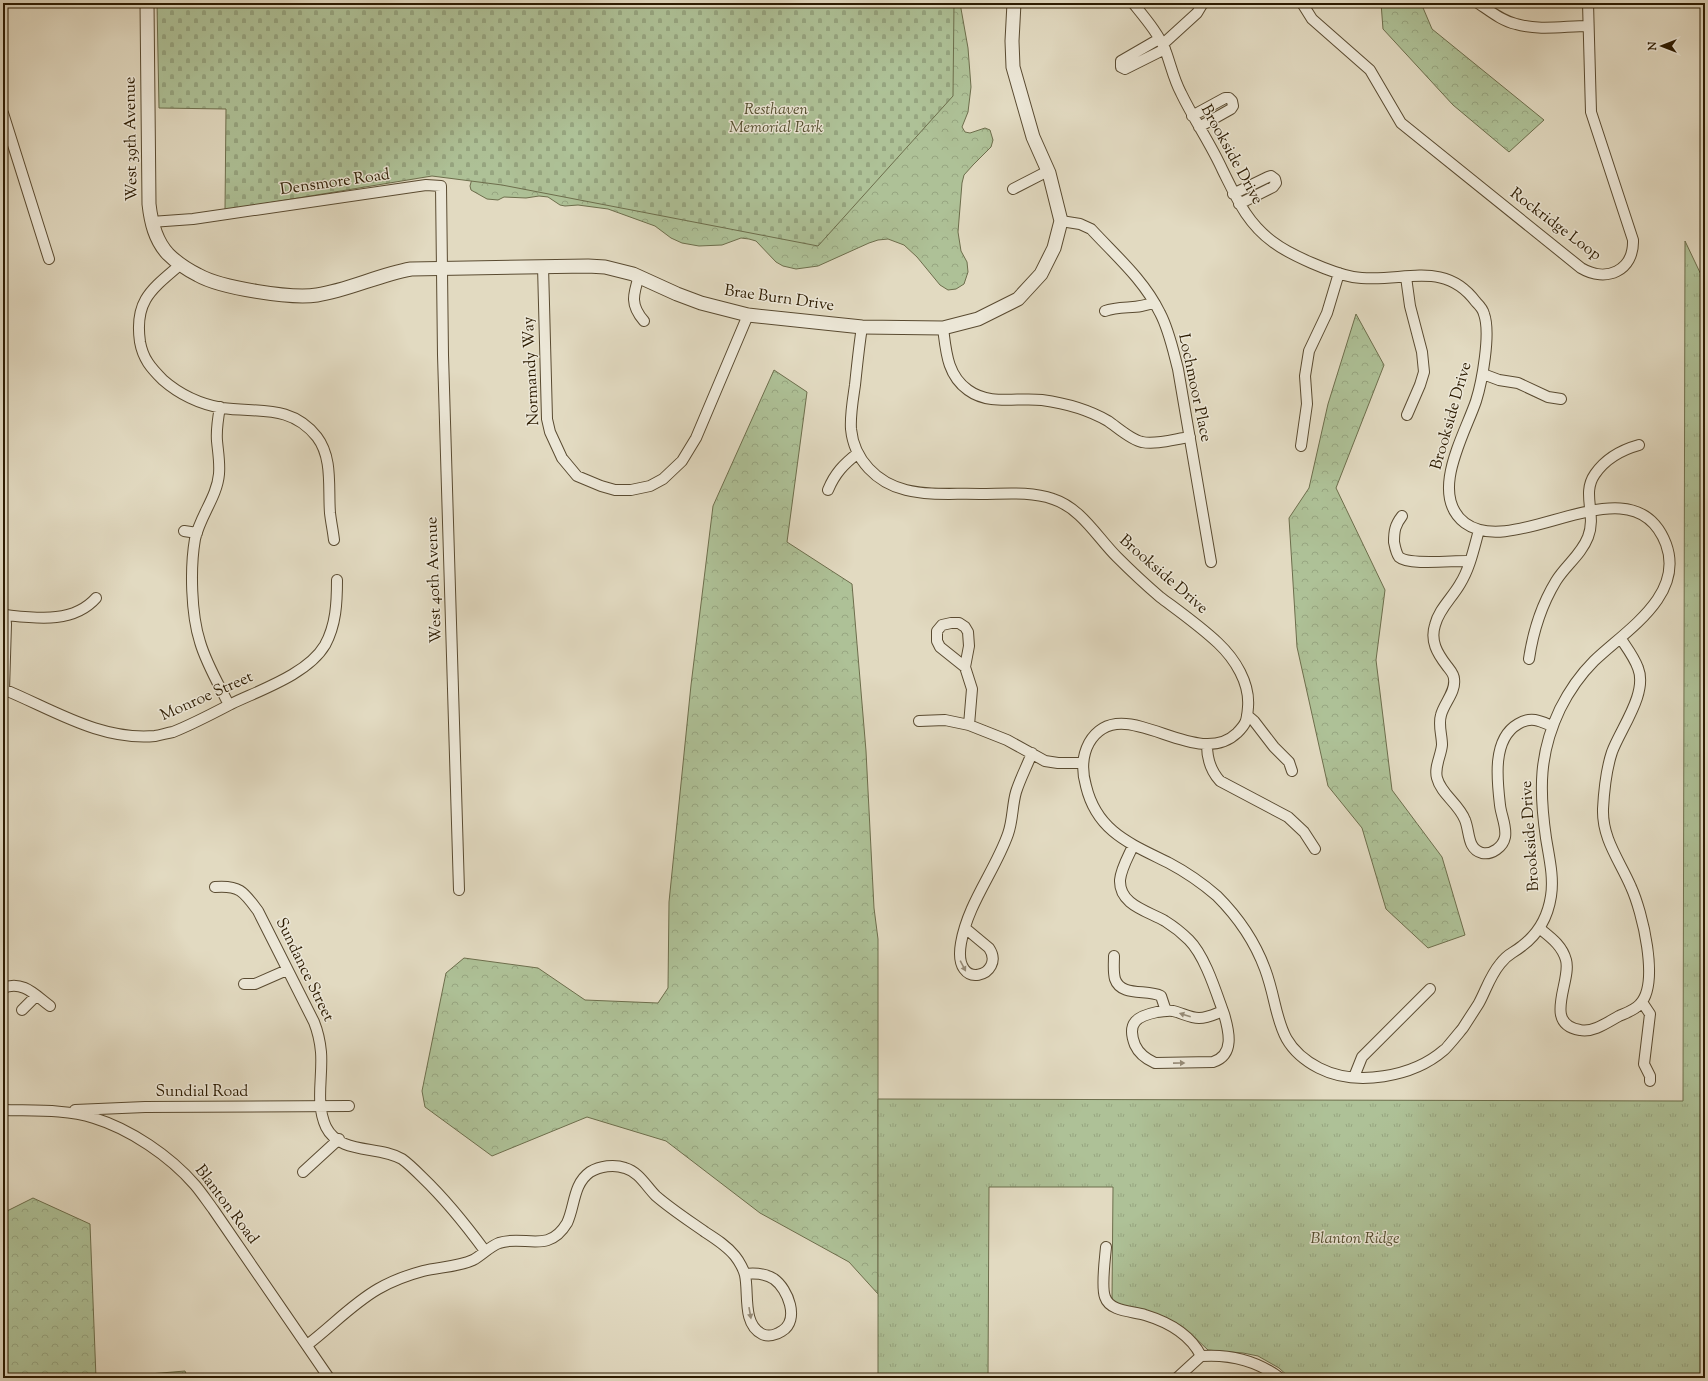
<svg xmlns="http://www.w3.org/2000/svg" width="1708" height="1381" font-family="'Sorts Mill Goudy',serif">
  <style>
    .forest { fill: url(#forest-crowns); stroke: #6d6e4c }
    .cemetery { fill: url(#cemetery-stones); stroke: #6d6e4c }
    .park { fill: url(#park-tufts); stroke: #6d6e4c }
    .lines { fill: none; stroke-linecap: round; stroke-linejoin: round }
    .minor-casing { stroke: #5a4b31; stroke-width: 12 }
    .tertiary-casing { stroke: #5a4b31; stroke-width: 15 }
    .minor { stroke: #ece7d7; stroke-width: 10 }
    .tertiary { stroke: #ece7d7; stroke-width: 13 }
    .oneway { fill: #968b77 }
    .labels { text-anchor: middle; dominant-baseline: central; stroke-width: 3; stroke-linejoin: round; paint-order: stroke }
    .park-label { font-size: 16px; font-style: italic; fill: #534d2e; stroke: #ece7d7 }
    .street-label { font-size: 16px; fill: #2c1b01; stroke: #ece7d7 }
  </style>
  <defs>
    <pattern id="forest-crowns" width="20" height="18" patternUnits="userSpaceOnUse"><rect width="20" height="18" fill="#aec197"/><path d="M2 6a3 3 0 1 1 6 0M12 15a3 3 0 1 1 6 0" fill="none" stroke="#96a580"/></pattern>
    <pattern id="cemetery-stones" width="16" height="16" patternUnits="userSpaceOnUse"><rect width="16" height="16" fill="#aec197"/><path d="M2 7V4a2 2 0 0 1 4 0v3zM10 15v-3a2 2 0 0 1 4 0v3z" fill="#96a580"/></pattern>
    <pattern id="park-tufts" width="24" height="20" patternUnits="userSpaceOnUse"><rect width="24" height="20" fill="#aec197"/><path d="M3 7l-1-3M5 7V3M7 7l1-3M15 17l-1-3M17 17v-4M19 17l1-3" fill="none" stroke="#96a580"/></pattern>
  </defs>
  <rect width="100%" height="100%" fill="#e2dac1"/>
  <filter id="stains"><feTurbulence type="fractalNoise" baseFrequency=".005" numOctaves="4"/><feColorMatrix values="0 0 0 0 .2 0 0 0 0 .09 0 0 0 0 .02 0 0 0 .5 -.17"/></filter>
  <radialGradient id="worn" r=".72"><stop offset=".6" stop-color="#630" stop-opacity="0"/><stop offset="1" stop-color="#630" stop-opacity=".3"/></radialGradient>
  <path class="forest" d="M896,3H960L968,48L971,87L968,112L962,127L965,132L970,133L985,128L990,130L993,140L991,147L973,165L964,175L962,183L958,232L961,251L967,262L968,272L964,284L956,289L948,290L940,285L917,257L904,245L888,239L878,240L869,243L818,266L796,269L783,266L776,262L756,241L749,239L741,238L722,245L699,246L682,243L671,238L655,226L608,209L578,205L565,206L560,205L548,197L539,196L526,198L504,197L498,200L487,199L471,190L470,186L473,175Z
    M1381,3H1421L1432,29L1544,120L1509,152L1453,105L1383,29Z
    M1356,314L1384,365L1336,488L1385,590L1376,660L1392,790L1442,857L1465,935L1428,948L1386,909L1362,828L1328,786L1297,647L1289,518L1309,488L1328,404Z
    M774,370L807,392L787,542L852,584L866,751L874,908L878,939V1294L849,1262L760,1213L666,1141L587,1117L492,1156L425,1107L422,1091L446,973L464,958L538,968L585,1000L658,1003L668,988L669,902L691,685L713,506Z
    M33,1198L90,1224L96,1378H3V1213Z
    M185,1371L188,1378H101Z"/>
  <path class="cemetery" d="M157,3H954L953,96L818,246L502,185L432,176L225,210L226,109L159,108Z"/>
  <path class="park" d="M1685,241L1705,283V1378H1290L1279,1368L1258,1356L1243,1353L1208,1350L1192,1335L1120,1306L1112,1301L1113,1187H989L988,1378H878V1099L1683,1101Z"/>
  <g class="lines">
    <defs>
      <path id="minor" d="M1302,3L1312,19L1370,70L1401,123L1581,268C1606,283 1634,271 1633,240L1591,112L1588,3
        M1478,3C1490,11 1502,21 1516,24C1539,31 1565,26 1588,26
        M1159,39L1121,61V67L1125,69L1165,49
        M1163,44L1197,13L1203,3
        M3,113L49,259
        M1192,116L1225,98H1229L1232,101L1233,106L1231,109L1199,127
        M1013,189L1048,171
        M1233,194L1268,177L1271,176L1275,179L1276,183L1273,187L1239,204
        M1061,221L1080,224L1091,229C1116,256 1144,280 1160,313C1169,330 1173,350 1178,369L1211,562
        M151,222L193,219L426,185L441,186L443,355L459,890
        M181,264C152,289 134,300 140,342C143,359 151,368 163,380C179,394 200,404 222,408C258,413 291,404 317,437C333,458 328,488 330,513C331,522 333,531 334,540
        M543,266L547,419L550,432L562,458L577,476L601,486L615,490H631L650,486L663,479L682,461L696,438L748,315
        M639,276C633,295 630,305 644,321
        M1406,277L1410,306L1422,352L1424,372L1420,385L1407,415
        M1105,311C1121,305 1139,310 1154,302
        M862,327C859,346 857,366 855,385C853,399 850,415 851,429C854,460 877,483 906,490C930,496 956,493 980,494C1004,494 1030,491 1053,499C1081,508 1097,537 1117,557C1131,571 1146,585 1160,597C1180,612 1200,626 1218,643C1235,659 1250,683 1248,707C1247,721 1246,724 1237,733C1195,773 1121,688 1089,743C1082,756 1082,772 1086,786C1097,832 1131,844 1169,863C1186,872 1202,883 1217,896C1238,917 1255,942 1265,969C1281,1012 1273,1044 1319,1068C1356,1087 1413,1077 1444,1050C1446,1049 1462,1029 1463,1028C1466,1023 1476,1008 1479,1003C1486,990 1490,976 1500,964C1509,952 1511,955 1522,946C1538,934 1548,916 1551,896C1554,877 1549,857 1546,838C1539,790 1539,753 1560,709C1569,691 1580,675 1594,661C1625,631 1685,596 1666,544C1633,457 1516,561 1465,523C1428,495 1465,434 1476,401C1482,382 1491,333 1484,314C1483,309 1479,305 1476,302C1443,257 1399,285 1353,277C1332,273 1290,255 1273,242C1247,223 1237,199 1223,171C1211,144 1194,120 1181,93C1174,80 1171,66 1166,52C1159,34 1145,18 1133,3
        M943,328C946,351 947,375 968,390C990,406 1017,397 1042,400C1064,403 1089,410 1108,421C1117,427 1131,440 1142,442C1156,445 1175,439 1190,437
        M1483,374L1499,380L1518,383L1548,397L1561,399
        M220,407C218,418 216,429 217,441C218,452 220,462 219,474C217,497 200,516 195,539C190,568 191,614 200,642C206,663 219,685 229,705
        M1301,446L1307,404L1305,376L1309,351L1327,313L1339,273
        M828,490C835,473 844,464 858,453
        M1402,516C1395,525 1394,531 1394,542C1395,547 1396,553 1399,557C1409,566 1456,560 1470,561
        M1479,530C1474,548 1470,568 1460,584C1452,598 1439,609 1435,625C1430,641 1437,653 1447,666C1450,670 1454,674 1454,679C1456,692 1444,703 1441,715C1438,725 1442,735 1442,745C1441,756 1434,767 1437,778C1441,794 1459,804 1465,820C1470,832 1467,849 1482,853C1492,855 1503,847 1505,837C1507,827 1501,815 1500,805C1497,780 1492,739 1518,724C1523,721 1529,719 1535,720C1541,721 1547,724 1552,726
        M184,531L197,533
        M1529,659C1533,632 1542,604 1556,581C1566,565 1581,555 1588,537C1597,514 1581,494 1595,474C1606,458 1621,450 1639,445
        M965,667L940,647L937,641V631L942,625L951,623H959L965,627L968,632L969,646L965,667L972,689L969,725
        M3,689C52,709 100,741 155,736C161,735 167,733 173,732C193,724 212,714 231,704C260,690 308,674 325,645C336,625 337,603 337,580
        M4,690L6,624L5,615C35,618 73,624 96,598
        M1247,715L1254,721L1274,747L1289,762L1292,771
        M919,721L945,720L969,725L1007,740L1045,761L1058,763H1083
        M1207,745C1207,758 1210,770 1220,781L1288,817L1304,832L1315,849
        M1133,846C1128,857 1121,869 1120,880C1119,905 1148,911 1165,921C1173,926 1182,933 1189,940C1205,956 1216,992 1224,1014C1229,1031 1235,1055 1213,1062L1155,1063C1146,1059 1139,1054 1135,1045C1126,1022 1138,1016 1157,1012C1162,1012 1167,1010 1173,1011C1182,1013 1190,1018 1199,1018C1208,1018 1215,1014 1223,1011
        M215,887C240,885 244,892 258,911L314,1022C318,1032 320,1041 321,1052C323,1077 315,1103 326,1127C340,1155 378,1145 402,1159C409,1164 416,1171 422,1177C446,1200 466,1225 485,1251
        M965,928L989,948C1007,975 952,994 961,943C968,903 995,871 1008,834C1013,820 1012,806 1016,792C1020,779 1027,766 1032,753
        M1539,928C1550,937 1562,945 1566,960C1572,981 1542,1024 1580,1030C1593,1033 1608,1022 1619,1016C1626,1013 1635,1010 1640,1004C1660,983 1642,911 1631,887C1620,861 1602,839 1603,809C1604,790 1606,770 1612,752C1621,728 1648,693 1638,668C1634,657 1627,648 1621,639
        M1114,956C1114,963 1113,972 1115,979C1121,997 1147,989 1161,996L1166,1011
        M244,984H255L287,970
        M3,988C23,980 35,995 50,1006
        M1642,1002L1650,1014L1644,1064L1650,1076V1081
        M22,1010L36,996
        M1354,1077L1362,1057L1430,989
        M3,1110C33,1111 65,1109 94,1118C130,1129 170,1156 195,1185C201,1192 207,1201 213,1209L329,1378
        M75,1110L145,1107L349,1106
        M303,1172L339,1139
        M1106,1247C1105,1259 1101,1287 1105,1297C1110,1312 1133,1311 1145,1315C1168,1322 1190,1334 1201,1356
        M307,1345C331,1327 352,1304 378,1289C392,1281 408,1275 423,1271C439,1267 458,1267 473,1260C482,1255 489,1247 499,1243C524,1234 548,1255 567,1223C575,1206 573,1184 590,1172C600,1166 614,1164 625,1168C639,1172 646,1186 656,1196C671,1209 688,1220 705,1232C716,1239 727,1246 735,1256C739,1261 744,1270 745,1275C749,1293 742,1324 762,1334C768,1337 776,1335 782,1331C800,1320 788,1289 774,1279C765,1273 755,1273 745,1274
        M1201,1356C1229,1354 1256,1360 1280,1378
        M1177,1378L1201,1356"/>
      <path id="tertiary" d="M147,3L149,204C151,222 155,240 168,254C176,262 188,270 198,275C221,288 291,299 317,295C349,290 378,275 411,269L588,266L605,267L633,274L677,294L701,303L748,315L862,327L943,328L978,319L1018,299L1041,274L1054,248L1061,221L1049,173L1033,137L1013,67L1012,41L1014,3"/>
    </defs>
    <use href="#minor" class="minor-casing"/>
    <use href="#tertiary" class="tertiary-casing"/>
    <use href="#minor" class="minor"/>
    <use href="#tertiary" class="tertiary"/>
  </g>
  <defs><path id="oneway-solid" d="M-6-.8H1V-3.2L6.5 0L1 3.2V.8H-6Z"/></defs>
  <g class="oneway">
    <use href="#oneway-solid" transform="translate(963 966) rotate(62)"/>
    <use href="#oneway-solid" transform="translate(1185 1015) rotate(-162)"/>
    <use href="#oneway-solid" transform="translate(1179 1063) rotate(-1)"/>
    <use href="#oneway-solid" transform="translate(750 1313) rotate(80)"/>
  </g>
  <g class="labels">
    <g class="park-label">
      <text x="776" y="110">Resthaven<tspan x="776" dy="18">Memorial Park</tspan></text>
      <text x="1355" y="1239">Blanton Ridge</text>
    </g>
    <g class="street-label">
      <text transform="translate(132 139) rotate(-91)">West 39th Avenue</text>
      <text transform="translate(1231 155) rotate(61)">Brookside Drive</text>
      <text transform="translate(335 183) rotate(-8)">Densmore Road</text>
      <text transform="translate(1555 225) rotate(37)">Rockridge Loop</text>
      <text transform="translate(779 299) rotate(8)">Brae Burn Drive</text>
      <text transform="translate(532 371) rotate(-93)">Normandy Way</text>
      <text transform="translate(1194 388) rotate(78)">Lochmoor Place</text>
      <text transform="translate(1452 416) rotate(-74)">Brookside Drive</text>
      <text transform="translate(1163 575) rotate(41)">Brookside Drive</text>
      <text transform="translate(435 580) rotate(-92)">West 40th Avenue</text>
      <text transform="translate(207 697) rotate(-24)">Monroe Street</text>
      <text transform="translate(1531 836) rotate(-94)">Brookside Drive</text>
      <text transform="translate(304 970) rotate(64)">Sundance Street</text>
      <text x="202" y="1092">Sundial Road</text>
      <text transform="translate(226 1205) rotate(53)">Blanton Road</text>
    </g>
  </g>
  <rect width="1708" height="1381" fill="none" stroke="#e2dac1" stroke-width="16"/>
  <rect x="4" y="4" width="1700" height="1373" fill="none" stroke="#2c1b01" stroke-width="2"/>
  <rect x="8" y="8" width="1692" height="1365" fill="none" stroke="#2c1b01"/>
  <g transform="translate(1662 46) rotate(270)" stroke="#ece7d7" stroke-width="3" paint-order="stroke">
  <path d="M0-3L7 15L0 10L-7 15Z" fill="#2c1b01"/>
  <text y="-6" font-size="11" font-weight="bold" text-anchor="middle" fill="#2c1b01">N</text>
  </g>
  <rect width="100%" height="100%" filter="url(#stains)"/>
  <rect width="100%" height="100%" fill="url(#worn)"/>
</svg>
